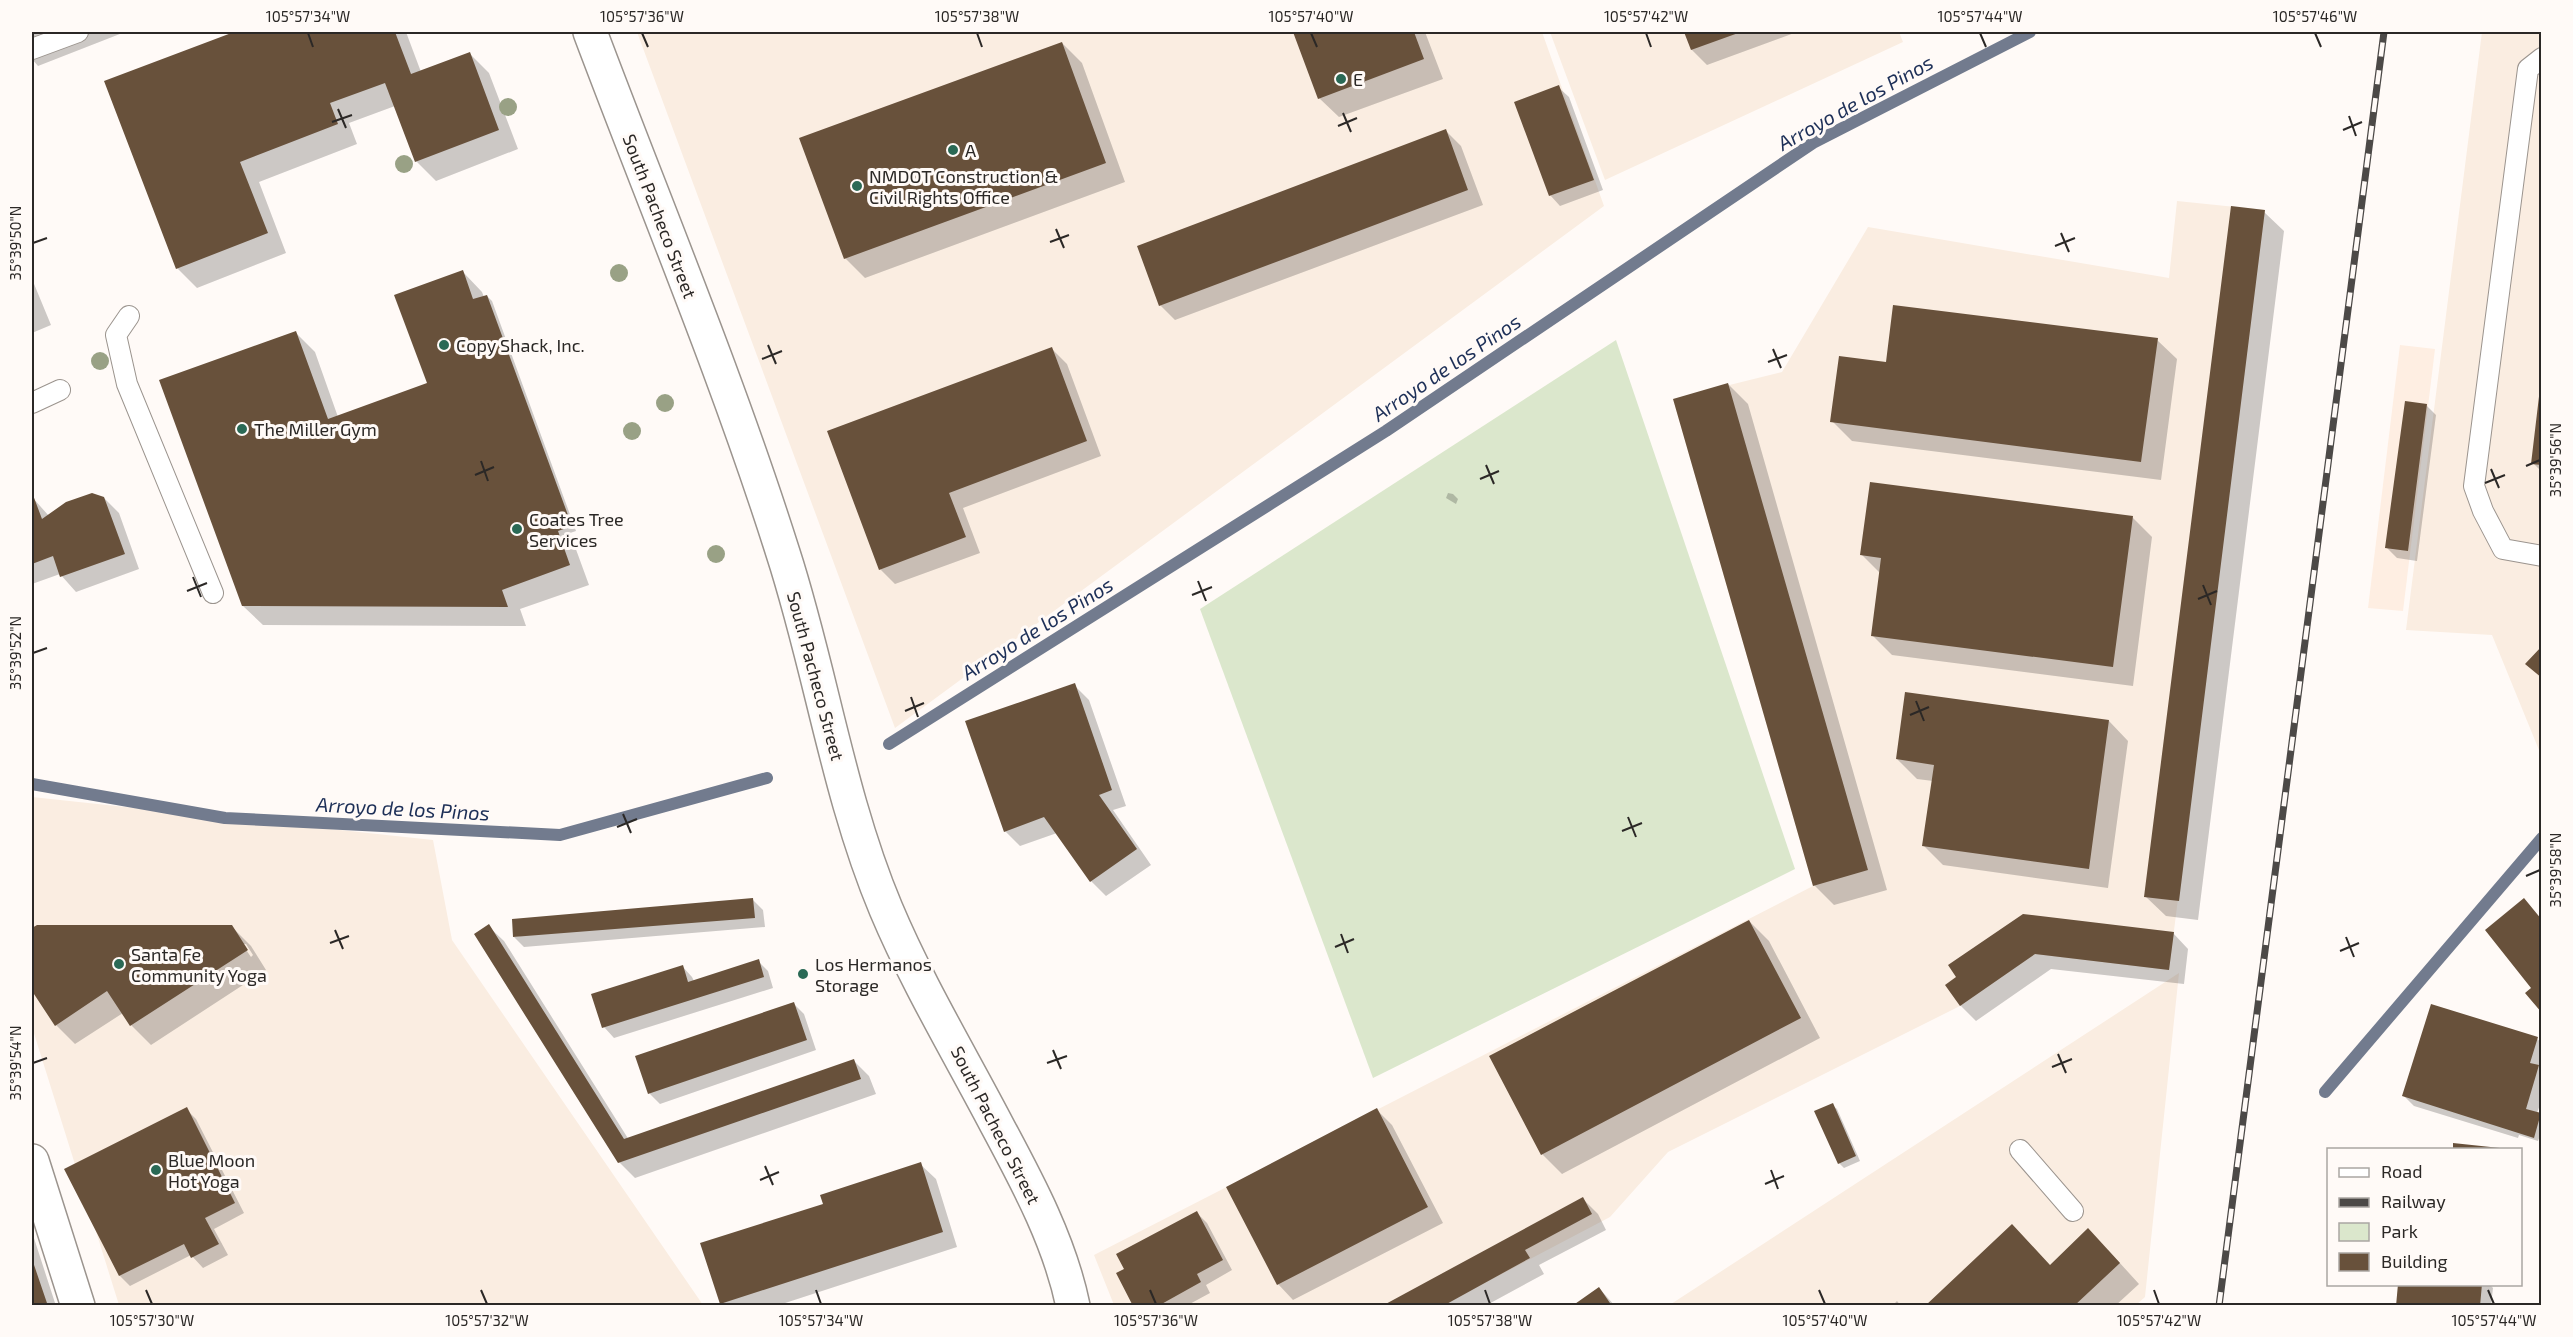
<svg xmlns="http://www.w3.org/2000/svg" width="2573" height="1337" font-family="'Exo 2',sans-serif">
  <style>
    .built { fill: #faede1 }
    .industrial { fill: #feeee2 }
    .green { fill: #dbe7cc }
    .shadow { fill: #0003; fill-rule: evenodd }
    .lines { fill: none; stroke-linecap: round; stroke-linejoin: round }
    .stream { stroke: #727b8e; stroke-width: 12 }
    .building { fill: #68513b }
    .service-casing { stroke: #9b948e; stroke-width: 22 }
    .minor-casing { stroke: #9b948e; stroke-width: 36 }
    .tertiary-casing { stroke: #9b948e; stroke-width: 36 }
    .service { stroke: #fff; stroke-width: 20 }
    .minor { stroke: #fff; stroke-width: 33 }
    .tertiary { stroke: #fff; stroke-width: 33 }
    .rail-casing { stroke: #4c4947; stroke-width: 7 }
    .rail { stroke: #fffaf7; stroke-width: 4.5; stroke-dasharray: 14; stroke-linecap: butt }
    .tree { fill: #99a185 }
    .ticks { fill: none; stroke: #2b2826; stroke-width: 2 }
    .poi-dot { fill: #2a6955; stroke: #fffaf7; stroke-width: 2 }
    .labels { text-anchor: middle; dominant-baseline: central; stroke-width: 6; stroke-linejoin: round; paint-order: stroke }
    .poi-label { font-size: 18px; fill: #2b2826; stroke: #fffaf7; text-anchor: start }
    .street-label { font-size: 18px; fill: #2b2826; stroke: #fffaf7 }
    .water-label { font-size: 20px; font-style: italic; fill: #1d2f57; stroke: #fffaf7 }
    .neatline { fill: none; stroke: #2b2826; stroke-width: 2 }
    .ticks-label { font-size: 15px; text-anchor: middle; fill: #2b2826 }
  </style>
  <rect width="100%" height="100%" fill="#fffaf7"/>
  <path class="built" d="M637,32H1542L1604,206L895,728Z
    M1550,32H1899L1903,42L1605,180Z
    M2482,32H2541V755L2492,635L2406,630Z
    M2177,201L2265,210L2169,970L2035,954L1960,1006L1668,1152L1610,1217L1443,1305H1114L1094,1255L1813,886L1673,399L1782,372L1868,227L2169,278Z
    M32,797L433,840L452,940L703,1305H119L32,1027Z
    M2179,973L2145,1297L2136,1305L1668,1306Z"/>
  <path class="industrial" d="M2400,345L2435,349L2403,611L2368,608Z"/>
  <path class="green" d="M1616,340L1795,869L1373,1078L1200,609Z"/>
  <path class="shadow" d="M32,32H125L38,66L32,59Z
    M238,32H406L421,72L469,53L489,73L518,149L436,181L416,161L395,106L349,123L357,144L259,182L286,253L197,288L177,268L106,82Z
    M1294,32H1425L1443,79L1339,117L1319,98Z
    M1686,32H1797L1707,65L1692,50Z
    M1062,43L1082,63L1125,182L865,278L845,258Z
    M1558,87L1569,97L1603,190L1560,206L1550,195Z
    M1446,131L1461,146L1483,205L1175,320L1160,305Z
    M2264,212L2284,231L2198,920L2166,916L2146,897Z
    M463,272L482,292L484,297L487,296L492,301L576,531L570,533L589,585L520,609L526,626L263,625L243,606L295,332L315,352L338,417L428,384Z
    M32,279L51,325L32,333Z
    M2157,340L2177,359L2161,480L1852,441L1832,421L1887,364Z
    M1052,349L1067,364L1101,456L963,508L980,553L895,584L880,569Z
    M1728,384L1748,404L1887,890L1834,905L1814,885Z
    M2542,388V472L2533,463Z
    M2426,405L2436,415L2417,561L2397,558L2387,548Z
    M1448,493L1453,494L1458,499L1456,504L1446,498Z
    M32,497L49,516L104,498L119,513L139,569L76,592L60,574L32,584Z
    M2132,517L2152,537L2133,686L1892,655L1872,635L1881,574L1861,554Z
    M1074,685L1089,700L1126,806L1113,810L1151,865L1106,896L1091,881L1057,833L1020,846L1005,831Z
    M2109,721L2128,741L2108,888L1943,865L1924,846L1933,781L1917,779L1897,759Z
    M753,900L763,910L765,927L524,947L514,937Z
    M1749,921L1769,941L1820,1038L1562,1174L1542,1154Z
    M37,926H231L251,946L266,970L151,1045L131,1025L123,1013L75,1044L56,1025L32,988V930ZM242,944H246L253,955L251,957Z
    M488,926L504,941L629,1140L854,1061L869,1076L876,1094L635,1178L619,1162Z
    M2173,933L2188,949L2184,984L2051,969L1976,1021L1961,1006L1947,986L1958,977L1950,966Z
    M758,961L768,971L773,988L614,1038L604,1027L682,966L692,977L694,981Z
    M793,1003L804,1014L816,1050L660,1104L650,1094L637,1057Z
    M2537,1039L2542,1043V1099L2537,1113L2542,1116V1130L2538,1141L2519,1135L2518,1138L2414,1106L2404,1096Z
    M1832,1105L1837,1109L1860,1161L1844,1168L1839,1163Z
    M186,1109L196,1119L244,1213L214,1229L228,1255L203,1268L191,1255L130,1286L120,1276L66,1169Z
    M1377,1110L1392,1125L1443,1223L1293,1300L1278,1284L1228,1188Z
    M920,1164L936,1179L957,1247L776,1306H723L721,1303L825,1205Z
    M1583,1199L1598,1214L1606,1230L1539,1265L1544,1274L1485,1306H1385Z
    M1197,1213L1207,1223L1232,1270L1206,1285L1210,1293L1186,1306H1135L1126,1270Z
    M32,1232L56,1306H32Z
    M2108,1250L2139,1284L2115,1306H1927Z
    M2400,1284H2489L2493,1288L2491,1306H2398Z
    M1599,1288L1615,1306H1575Z
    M1897,1301L1901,1306H1892Z"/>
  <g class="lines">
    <path class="stream" d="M889,744L1386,431L1813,143L2030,32
      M32,784L225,818L560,835L767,778
      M2325,1092L2542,838"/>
  </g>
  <path class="building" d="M234,32H395L411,74L470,52L499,130L415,162L385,83L330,103L338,124L240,162L268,233L176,269L104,81Z
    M1293,32H1414L1424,59L1318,99Z
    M1684,32H1741L1691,50Z
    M1062,42L1106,163L844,259L799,138Z
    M1559,85L1594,180L1549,196L1514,102Z
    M1446,129L1468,190L1159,306L1137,246Z
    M2231,206L2265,210L2179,901L2144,897Z
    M463,270L473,299L487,295L572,526L558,531L570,565L502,590L508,607L242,606L159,380L296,331L328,419L427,383L394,295Z
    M1893,305L2158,338L2141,462L1830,422L1839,356L1886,362Z
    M1052,347L1087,441L949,493L966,537L879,570L827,431Z
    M1728,383L1868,870L1813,886L1673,399Z
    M2540,388H2542V465L2531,464Z
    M2405,401L2427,404L2408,551L2385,548Z
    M1870,482L2133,516L2113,667L1871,636L1881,558L1860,555Z
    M92,493L104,497L125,554L60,577L53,556L32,564V496L33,495L42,519L66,502Z
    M2542,646V678L2525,664Z
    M1075,683L1112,790L1099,795L1137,849L1090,882L1044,817L1004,832L965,721Z
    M1905,692L2109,720L2089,869L1922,846L1934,765L1896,759Z
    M753,898L755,918L513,937L512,919Z
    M2524,898L2542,920V1013L2525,993L2531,988L2485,930Z
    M2023,914L2174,932L2169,970L2035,954L1960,1006L1945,985L1956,977L1948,965Z
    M1749,920L1801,1018L1541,1155L1489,1056Z
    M489,924L624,1139L854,1059L861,1079L618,1163L474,934Z
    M37,925H232L248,950L130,1026L107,991L55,1026L32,991V928Z
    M759,959L764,977L602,1028L591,994L683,965L688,982Z
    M794,1002L807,1040L648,1094L635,1056Z
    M2431,1004L2538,1037L2530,1063L2539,1065L2526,1109L2541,1113L2534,1138L2402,1096Z
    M1833,1103L1856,1156L1838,1164L1814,1111Z
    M187,1107L235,1203L205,1218L219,1244L191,1258L184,1244L119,1276L64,1169Z
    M1377,1108L1428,1207L1277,1285L1226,1187Z
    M2453,1143L2500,1148V1150H2453Z
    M921,1162L943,1232L720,1304L700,1243L823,1204L820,1195Z
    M1583,1197L1592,1214L1525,1250L1530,1258L1443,1306H1382Z
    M1197,1211L1223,1260L1197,1274L1201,1282L1158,1306H1133L1116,1273L1124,1269L1116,1254Z
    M2012,1224L2050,1265L2088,1228L2120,1263L2074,1306H1925Z
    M32,1259L48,1306H32Z
    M2398,1284H2482L2480,1306H2396Z
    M1599,1287L1612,1306H1572Z"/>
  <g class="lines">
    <defs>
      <path id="service" d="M32,49L78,32
        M2542,58L2528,69L2474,486L2483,511L2503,549L2542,556
        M129,316L116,335L127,384L213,593
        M32,403L60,390
        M2020,1150L2073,1211"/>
      <path id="minor" d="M32,1161L78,1306"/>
      <path id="tertiary" d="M590,32C655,205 727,376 783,553C821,670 838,795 886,909C918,985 961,1056 999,1129C1029,1185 1060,1243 1073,1306"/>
    </defs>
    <use href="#service" class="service-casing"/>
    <use href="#minor" class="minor-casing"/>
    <use href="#tertiary" class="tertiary-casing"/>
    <use href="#service" class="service"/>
    <use href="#minor" class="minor"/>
    <use href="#tertiary" class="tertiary"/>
    <defs>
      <path id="rail" d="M2219,1306L2384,32"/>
    </defs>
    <use href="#rail" class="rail-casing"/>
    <use href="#rail" class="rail"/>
  </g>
  <g class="tree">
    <circle cx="508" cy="107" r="9"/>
    <circle cx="404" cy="164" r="9"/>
    <circle cx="619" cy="273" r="9"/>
    <circle cx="100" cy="361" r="9"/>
    <circle cx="665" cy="403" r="9"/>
    <circle cx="632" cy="431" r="9"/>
    <circle cx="716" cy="554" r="9"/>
  </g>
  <path class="ticks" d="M308,33L313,47M642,33L648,47M977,33L982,47M1311,33L1317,47M1646,33L1651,47M1980,33L1986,47M2315,33L2321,47M338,109L346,128M1343,113L1351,132M2349,116L2356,136M332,122L352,115M1338,126L1357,118M2343,130L2362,122M1056,229L1064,248M2061,233L2069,252M1050,242L1069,235M33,243L47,238M2055,246L2075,238M768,345L776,364M1773,349L1781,368M762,359L782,351M1768,362L1787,355M481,461L488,481M1486,465L1494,484M2526,466L2540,460M2491,469L2499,488M475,475L494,467M1480,479L1499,471M2485,483L2505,475M193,577L201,597M1198,581L1206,601M2203,585L2211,605M187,591L207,583M1192,595L1212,587M2198,599L2217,591M33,653L47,648M911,697L918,717M1916,701L1924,721M905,711L924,703M1910,715L1929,707M623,814L631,833M1628,817L1636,837M617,827L637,819M1622,831L1642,823M2526,876L2540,870M335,930L343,949M1341,934L1348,953M2346,937L2354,957M330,943L349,936M1335,947L1354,939M2340,951L2359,943M1053,1050L1061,1069M2058,1054L2066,1073M33,1063L47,1058M1047,1063L1067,1056M2052,1067L2072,1059M765,1166L773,1185M1771,1170L1778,1189M760,1180L779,1172M1765,1184L1784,1176M146,1290L152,1304M481,1290L487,1304M816,1290L821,1304M1150,1290L1156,1304M1485,1290L1490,1304M1819,1290L1825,1304M2154,1290L2159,1304M2488,1290L2494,1304"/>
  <g class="poi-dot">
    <circle cx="1341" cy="79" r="6"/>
    <circle cx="953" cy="150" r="6"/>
    <circle cx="857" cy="186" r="6"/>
    <circle cx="444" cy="345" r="6"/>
    <circle cx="242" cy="429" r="6"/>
    <circle cx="517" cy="529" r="6"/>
    <circle cx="119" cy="964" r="6"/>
    <circle cx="803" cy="974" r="6"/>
    <circle cx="156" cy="1170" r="6"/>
  </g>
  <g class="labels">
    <g class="poi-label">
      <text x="1353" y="79">E</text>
      <text x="965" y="150">A</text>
      <text x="869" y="176">NMDOT Construction &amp;<tspan x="869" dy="21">Civil Rights Office</tspan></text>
      <text x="456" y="345">Copy Shack, Inc.</text>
      <text x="254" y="429">The Miller Gym</text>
      <text x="529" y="519">Coates Tree<tspan x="529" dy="21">Services</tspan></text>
      <text x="131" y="954">Santa Fe<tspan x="131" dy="21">Community Yoga</tspan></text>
      <text x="815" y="964">Los Hermanos<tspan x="815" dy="21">Storage</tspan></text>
      <text x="168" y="1160">Blue Moon<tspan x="168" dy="21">Hot Yoga</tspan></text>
    </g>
    <g class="street-label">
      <text transform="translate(660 216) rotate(69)">South Pacheco Street</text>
      <text transform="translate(816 676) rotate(75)">South Pacheco Street</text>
      <text transform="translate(996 1125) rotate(63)">South Pacheco Street</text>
    </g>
    <g class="water-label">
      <text transform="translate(1855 102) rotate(-29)">Arroyo de los Pinos</text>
      <text transform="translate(1446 367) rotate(-34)">Arroyo de los Pinos</text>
      <text transform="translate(1037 628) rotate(-32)">Arroyo de los Pinos</text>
      <text transform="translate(403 808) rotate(3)">Arroyo de los Pinos</text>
    </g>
  </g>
  <rect width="2573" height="1337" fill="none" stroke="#fffaf7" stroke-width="66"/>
  <rect x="2327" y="1148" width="195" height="138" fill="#fffaf7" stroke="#aaa6a3" stroke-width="1.5"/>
  <rect x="2339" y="1168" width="30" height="9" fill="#ffffff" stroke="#aaa6a3" stroke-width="1.5"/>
  <text x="2381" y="1178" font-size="18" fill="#2b2826">Road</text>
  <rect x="2339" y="1198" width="30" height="9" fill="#4c4947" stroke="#aaa6a3" stroke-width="1.5"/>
  <text x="2381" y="1208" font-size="18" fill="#2b2826">Railway</text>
  <rect x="2339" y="1223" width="30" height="18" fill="#dbe7cc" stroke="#aaa6a3" stroke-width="1.5"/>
  <text x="2381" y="1238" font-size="18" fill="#2b2826">Park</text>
  <rect x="2339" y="1253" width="30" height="18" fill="#68513b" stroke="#aaa6a3" stroke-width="1.5"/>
  <text x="2381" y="1268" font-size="18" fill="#2b2826">Building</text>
  <rect x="33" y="33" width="2507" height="1271" class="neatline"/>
  <g class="ticks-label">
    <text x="308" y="22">105°57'34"W</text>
    <text x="642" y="22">105°57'36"W</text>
    <text x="977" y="22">105°57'38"W</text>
    <text x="1311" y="22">105°57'40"W</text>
    <text x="1646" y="22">105°57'42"W</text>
    <text x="1980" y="22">105°57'44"W</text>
    <text x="2315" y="22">105°57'46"W</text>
    <text transform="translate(16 243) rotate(-90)" y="5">35°39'50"N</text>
    <text transform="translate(2556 460) rotate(-90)" y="5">35°39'56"N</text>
    <text transform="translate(16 653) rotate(-90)" y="5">35°39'52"N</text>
    <text transform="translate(2556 870) rotate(-90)" y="5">35°39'58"N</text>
    <text transform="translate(16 1063) rotate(-90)" y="5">35°39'54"N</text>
    <text x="152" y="1326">105°57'30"W</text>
    <text x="487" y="1326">105°57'32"W</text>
    <text x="821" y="1326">105°57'34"W</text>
    <text x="1156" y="1326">105°57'36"W</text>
    <text x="1490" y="1326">105°57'38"W</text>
    <text x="1825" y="1326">105°57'40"W</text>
    <text x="2159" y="1326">105°57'42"W</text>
    <text x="2494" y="1326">105°57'44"W</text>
  </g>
</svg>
